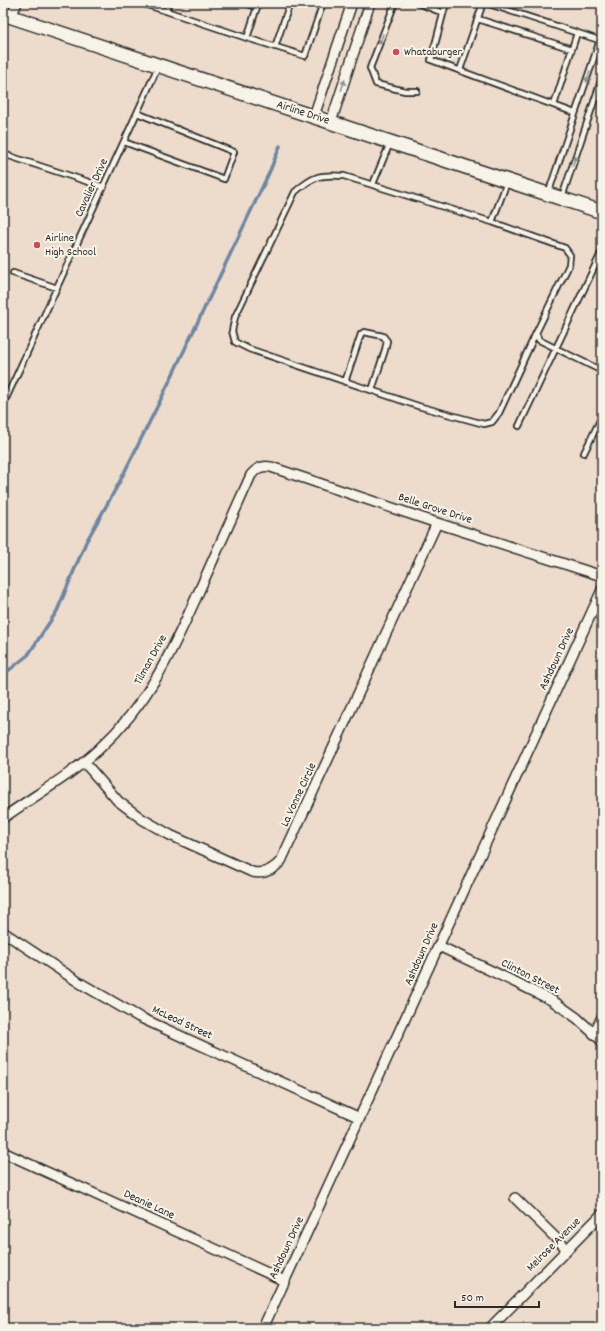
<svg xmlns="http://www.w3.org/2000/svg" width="605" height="1331" font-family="Dekko,sans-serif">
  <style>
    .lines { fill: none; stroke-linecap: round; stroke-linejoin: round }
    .stream { stroke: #6d87a3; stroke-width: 3.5 }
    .lane-casing { stroke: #2b2b2b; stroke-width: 8 }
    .street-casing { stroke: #2b2b2b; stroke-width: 12 }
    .secondary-casing { stroke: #2b2b2b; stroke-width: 16 }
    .lane { stroke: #f7f3e8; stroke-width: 4.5 }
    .street { stroke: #f7f3e8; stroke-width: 9 }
    .secondary { stroke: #f7f3e8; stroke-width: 13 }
    .oneway { fill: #918f8a }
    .poi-dot { fill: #d1495b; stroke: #f7f3e8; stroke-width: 1.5 }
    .labels { text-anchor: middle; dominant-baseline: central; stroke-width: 4; stroke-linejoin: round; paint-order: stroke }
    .poi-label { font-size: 12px; fill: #2b2b2b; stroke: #f7f3e8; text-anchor: start }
    .street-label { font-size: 12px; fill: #2b2b2b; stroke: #f7f3e8 }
  </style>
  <rect width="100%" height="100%" fill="#eddccc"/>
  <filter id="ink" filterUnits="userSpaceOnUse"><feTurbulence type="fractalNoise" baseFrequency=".025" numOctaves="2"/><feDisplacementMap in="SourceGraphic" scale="8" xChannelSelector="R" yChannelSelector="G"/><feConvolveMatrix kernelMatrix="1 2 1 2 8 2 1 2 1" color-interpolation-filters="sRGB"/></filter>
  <g filter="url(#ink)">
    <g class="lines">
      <path class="stream" d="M3,675L28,655L57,611L86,542L119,483L160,401L269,173L280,146"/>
      <defs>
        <path id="lane" d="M141,3L166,11
          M169,3L166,11L247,38L257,7
          M245,3L257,7L258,3
          M395,3L370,68L376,84L405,91H417
          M418,3L443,13
          M446,3L431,60L575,113
          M486,3L602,41
          M478,19L572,49
          M247,38L305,56L323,3
          M275,47L290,3
          M460,70L483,3
          M554,105L577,33
          M124,142L224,179L234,152L137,113
          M3,154L104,187
          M373,184L390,143
          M548,194L600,40
          M562,197L602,78
          M492,222L507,182
          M13,273L57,288
          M536,333L499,413L492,422L484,424L418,406L249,349L235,342L232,331L235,317L295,192C313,176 320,174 344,176L492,222L565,248L570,255L569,265L536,333L539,340L602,371
          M345,382L361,334L364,332L383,336L387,341L385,350L372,390
          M3,405L158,67
          M519,426L602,251
          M584,453L602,416"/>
        <path id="street" d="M11,17L17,3
          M314,116L352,3
          M331,122L370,3
          M84,762L118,801L142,819L170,835L252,872C264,875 273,870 281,861L437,523
          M3,818C35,795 70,776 99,749C150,702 172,651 200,589C217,551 234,513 251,475C257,468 262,465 271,467L437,523L602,576
          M3,932L80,983L139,1017L360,1118
          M439,946L523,986L553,1001L577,1018L602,1041
          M594,1034L602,1017
          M3,1152L285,1281
          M515,1198L567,1249
          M263,1328L602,590
          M490,1328L602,1214"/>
        <path id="secondary" d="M3,14L602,212"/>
      </defs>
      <use href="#lane" class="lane-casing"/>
      <use href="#street" class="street-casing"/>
      <use href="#secondary" class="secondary-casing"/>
      <use href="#lane" class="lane"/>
      <use href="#street" class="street"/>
      <use href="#secondary" class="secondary"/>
    </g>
    <defs><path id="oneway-solid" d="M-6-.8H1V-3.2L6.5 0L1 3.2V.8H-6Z"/></defs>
    <g class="oneway">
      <use href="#oneway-solid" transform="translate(381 39) rotate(112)"/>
      <use href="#oneway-solid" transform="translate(588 77) rotate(109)"/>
      <use href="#oneway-solid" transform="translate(343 85) rotate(-72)"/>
      <use href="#oneway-solid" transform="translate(574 161) rotate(-71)"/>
    </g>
  </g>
  <g class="poi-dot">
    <circle cx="396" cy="52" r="4"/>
    <circle cx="37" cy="245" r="4"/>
  </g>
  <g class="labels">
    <g class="poi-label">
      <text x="404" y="52">Whataburger</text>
      <text x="45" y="238">Airline<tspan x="45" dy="14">High School</tspan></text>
    </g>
    <g class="street-label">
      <text transform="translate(303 113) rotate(18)">Airline Drive</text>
      <text transform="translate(92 188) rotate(-65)">Cavalier Drive</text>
      <text transform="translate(435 509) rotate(18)">Belle Grove Drive</text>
      <text transform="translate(557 659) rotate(-65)">Ashdown Drive</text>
      <text transform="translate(151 660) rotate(-61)">Tilman Drive</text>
      <text transform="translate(299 795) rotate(-65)">La Vonne Circle</text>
      <text transform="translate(422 954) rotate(-66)">Ashdown Drive</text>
      <text transform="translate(530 977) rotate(27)">Clinton Street</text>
      <text transform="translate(182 1023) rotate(25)">McLeod Street</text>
      <text transform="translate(149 1205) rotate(25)">Deanie Lane</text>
      <text transform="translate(554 1245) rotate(-45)">Melrose Avenue</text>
      <text transform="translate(287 1248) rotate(-65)">Ashdown Drive</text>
    </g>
  </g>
  <rect width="605" height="1331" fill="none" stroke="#f7f3e8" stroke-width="16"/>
  <rect x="8" y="8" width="589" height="1315" fill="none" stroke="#2b2b2b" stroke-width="1.5" filter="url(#ink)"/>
  <path d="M455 1301v6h84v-6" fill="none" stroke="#2b2b2b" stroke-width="2"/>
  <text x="461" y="1301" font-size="12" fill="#2b2b2b" stroke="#f7f3e8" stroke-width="3" paint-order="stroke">50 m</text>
</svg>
